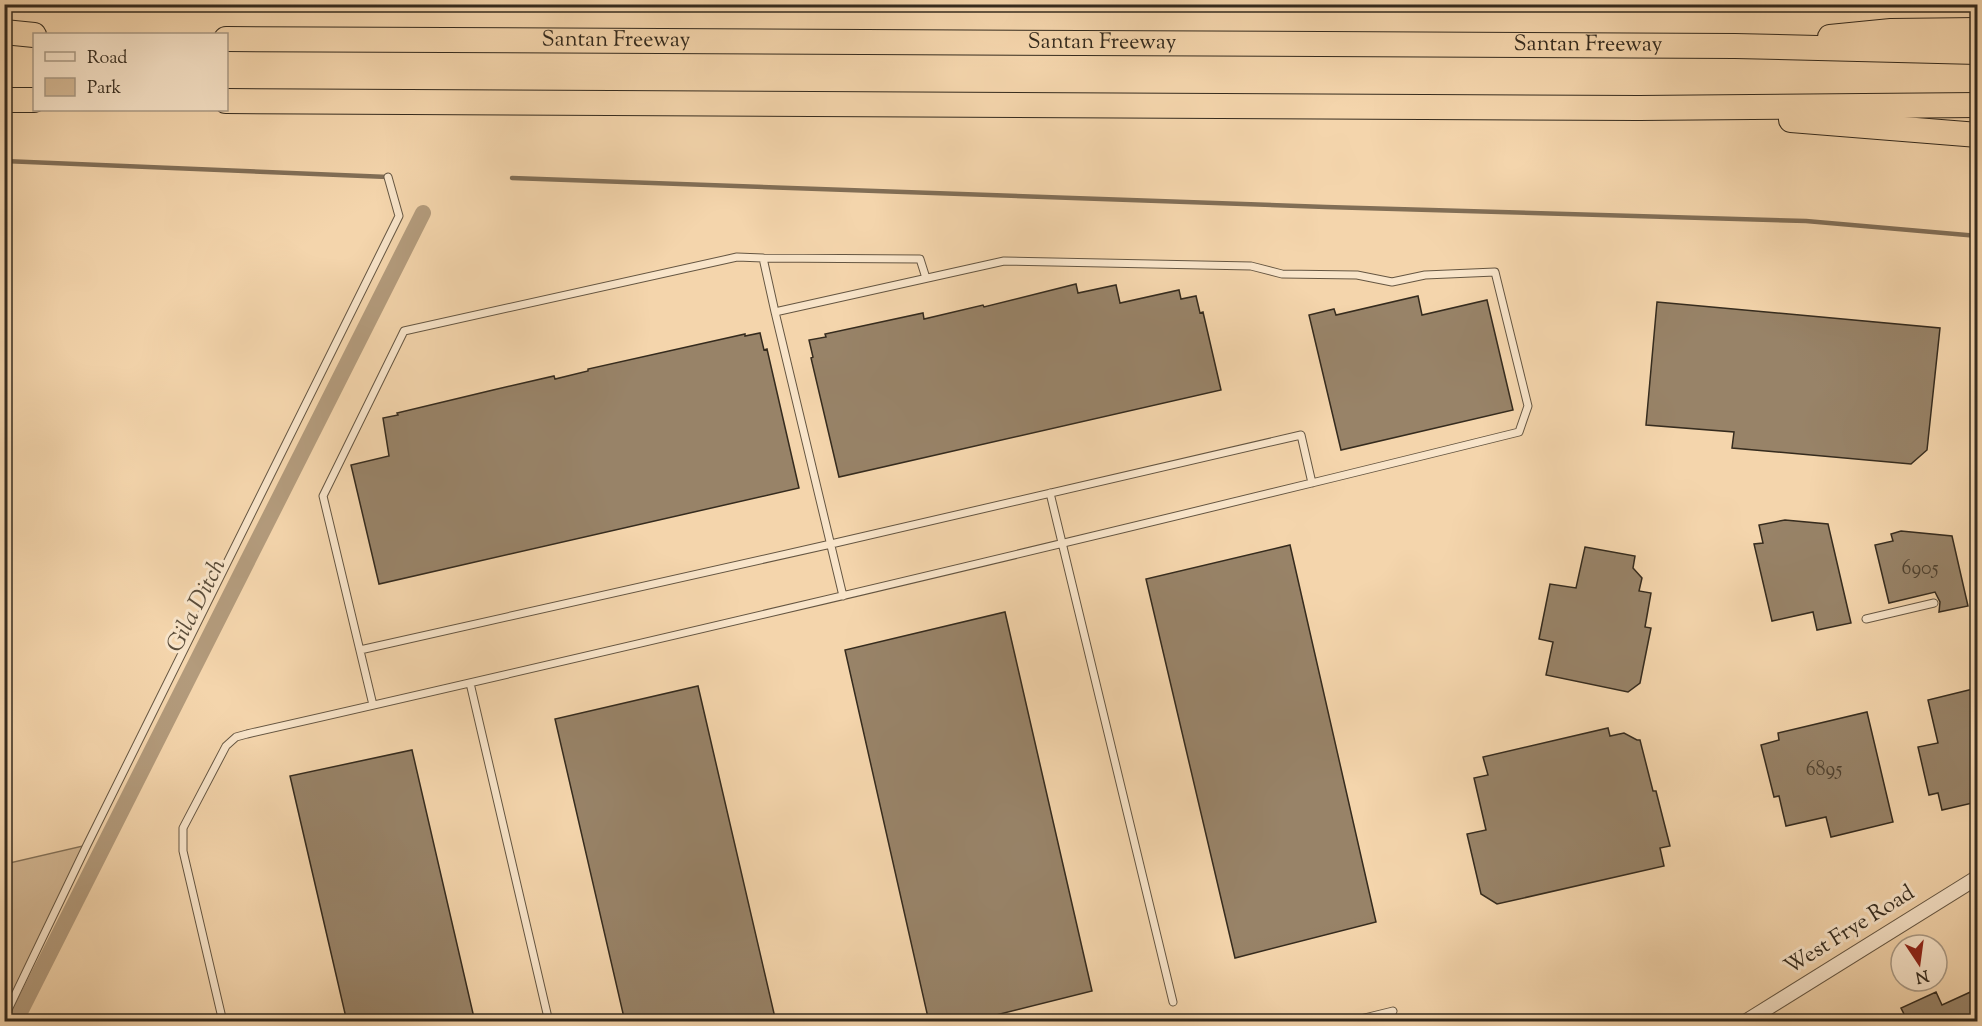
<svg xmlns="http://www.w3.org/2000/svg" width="1982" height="1026" font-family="'Sorts Mill Goudy',serif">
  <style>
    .green { fill: #d4b894; stroke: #847259; stroke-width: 1.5 }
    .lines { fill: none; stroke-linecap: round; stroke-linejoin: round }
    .stream { stroke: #816e56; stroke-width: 4.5 }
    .canal { stroke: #b39b7c; stroke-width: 16 }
    .building { fill: #988368; stroke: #352b1e; stroke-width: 1.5 }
    .lane-casing { stroke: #655642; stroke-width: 9 }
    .street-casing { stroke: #655642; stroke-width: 16 }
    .highway-casing { stroke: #352b1e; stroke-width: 26 }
    .lane { stroke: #f8e4c9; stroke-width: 7 }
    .street { stroke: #f8e4c9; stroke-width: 14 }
    .highway { stroke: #f4d5ac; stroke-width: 24 }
    .labels { text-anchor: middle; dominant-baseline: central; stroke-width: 6; stroke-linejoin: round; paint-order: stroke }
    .number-label { font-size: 20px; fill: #4e4130 }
    .street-label { font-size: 22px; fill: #352b1e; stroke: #f8e4c9 }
    .water-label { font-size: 24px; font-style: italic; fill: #5b4d3a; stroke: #f8e4c9 }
  </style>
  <rect width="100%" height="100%" fill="#f4d5ac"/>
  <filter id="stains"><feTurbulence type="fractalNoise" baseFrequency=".00333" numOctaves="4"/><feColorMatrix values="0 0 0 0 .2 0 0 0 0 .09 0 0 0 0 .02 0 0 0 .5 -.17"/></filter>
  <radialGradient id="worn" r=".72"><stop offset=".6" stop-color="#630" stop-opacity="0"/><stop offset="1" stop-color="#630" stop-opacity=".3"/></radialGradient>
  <path class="green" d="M87,845L5,1018V864Z"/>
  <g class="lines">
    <path class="stream" d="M4,161L388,177
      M512,178L1326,207L1806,221L1978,236"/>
    <path class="canal" d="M15,1022L423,213"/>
  </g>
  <path class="building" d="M1076,284L1078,293L1116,285L1120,303L1179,290L1181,299L1196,296L1200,313L1203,312L1221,390L839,477L811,358L813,357L809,340L826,337L825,334L923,313L924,319L983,305L984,307Z
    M1418,296L1422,315L1487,300L1513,410L1341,450L1309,315L1334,309L1336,315Z
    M1657,302L1940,328L1927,450L1911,464L1732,448L1734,432L1646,425Z
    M760,333L764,350L767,349L799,488L379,584L351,465L389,456L383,418L398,415L397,413L493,390L554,376L555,379L588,371V369L745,334V336Z
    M1785,520L1828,524L1851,623L1817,630L1813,612L1772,621L1754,544L1763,543L1759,525Z
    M1901,531L1952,536L1968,606L1939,612L1940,602L1935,592L1889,603L1875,545L1893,541L1891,534Z
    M1290,545L1376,922L1235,958L1146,579Z
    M1585,547L1635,556L1633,568L1642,578L1639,591L1651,593L1645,627L1651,628L1640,683L1628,692L1546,675L1553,642L1539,639L1550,584L1576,588Z
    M1005,612L1092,991L968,1022H929L845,650Z
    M698,686L776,1022H625L555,719Z
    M1977,688V802L1942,810L1938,793L1929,795L1918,747L1938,743L1928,700Z
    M1867,712L1893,822L1831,837L1826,817L1786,826L1779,796L1774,797L1761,745L1779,740L1778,733Z
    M1608,728L1610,736L1624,733L1637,740H1640L1653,791H1656L1670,846L1660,848L1664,866L1497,904L1481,894L1467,834L1486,830L1474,778L1488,775L1483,757Z
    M412,750L475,1022H347L290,776Z
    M1977,989V1022H1908L1901,1008L1936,992L1942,1005Z"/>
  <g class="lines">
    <defs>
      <path id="lane" d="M775,312L763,258L920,259L926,278
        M1050,493L1173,1002
        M1866,619L1934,603
        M360,650L831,544L1301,435L1312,483
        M470,683L549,1022
        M373,705L323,496L404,331L737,257L763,258
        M4,1018L87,845L399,216L388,177
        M223,1022L183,851V828L226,746L236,737L247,734C672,637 1096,537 1519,432L1528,406L1495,272L1425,275L1392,282L1357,275L1282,274L1251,266L1004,261L775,312L843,596
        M1348,1022L1393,1011"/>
      <path id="street" d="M1745,1022L1978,877"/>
      <g id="highway">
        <path d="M4,32L34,35"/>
        <path d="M1830,37L1891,31L1978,30"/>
        <path id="s1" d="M226,39L1735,46L1978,52"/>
        <path d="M4,100H34"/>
        <path d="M226,101L1639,108L1978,105"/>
        <path d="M1791,120L1978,135"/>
      </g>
    </defs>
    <use href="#lane" class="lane-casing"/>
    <use href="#street" class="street-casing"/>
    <use href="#highway" class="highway-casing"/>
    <use href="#lane" class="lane"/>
    <use href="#street" class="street"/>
    <use href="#highway" class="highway"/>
  </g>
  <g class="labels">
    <g class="number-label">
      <text x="1920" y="569">6905</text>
      <text x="1824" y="770">6895</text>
    </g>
    <g class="street-label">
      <text stroke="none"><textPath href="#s1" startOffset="390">Santan Freeway</textPath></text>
      <text stroke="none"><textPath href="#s1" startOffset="876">Santan Freeway</textPath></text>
      <text stroke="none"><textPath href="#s1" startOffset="1362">Santan Freeway</textPath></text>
      <text transform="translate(1850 931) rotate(-32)">West Frye Road</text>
    </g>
    <g class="water-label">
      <text transform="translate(197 606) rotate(-63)">Gila Ditch</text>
    </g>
  </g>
  <rect width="1982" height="1026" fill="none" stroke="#f4d5ac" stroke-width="24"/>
  <rect x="6" y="6" width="1970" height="1014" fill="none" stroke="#352b1e" stroke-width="3"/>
  <rect x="12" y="12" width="1958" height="1002" fill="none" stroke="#352b1e" stroke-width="1.5"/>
  <rect x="33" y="33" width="195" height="78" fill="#f8e4c9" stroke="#aa9a85" stroke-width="1.5"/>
  <rect x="45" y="52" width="30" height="9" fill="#f8e4c9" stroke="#aa9a85" stroke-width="1.5"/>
  <text x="87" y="63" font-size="18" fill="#352b1e">Road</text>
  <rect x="45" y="78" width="30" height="18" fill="#d4b894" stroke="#aa9a85" stroke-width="1.5"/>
  <text x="87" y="93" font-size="18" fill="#352b1e">Park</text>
  <g transform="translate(1919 963) rotate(167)"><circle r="28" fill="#f8e4c9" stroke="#aa9a85" stroke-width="1.5"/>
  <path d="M0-4.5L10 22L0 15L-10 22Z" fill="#8f2418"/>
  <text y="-9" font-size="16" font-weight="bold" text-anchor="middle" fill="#352b1e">N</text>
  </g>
  <rect width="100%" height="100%" filter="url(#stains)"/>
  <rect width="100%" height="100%" fill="url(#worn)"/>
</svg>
